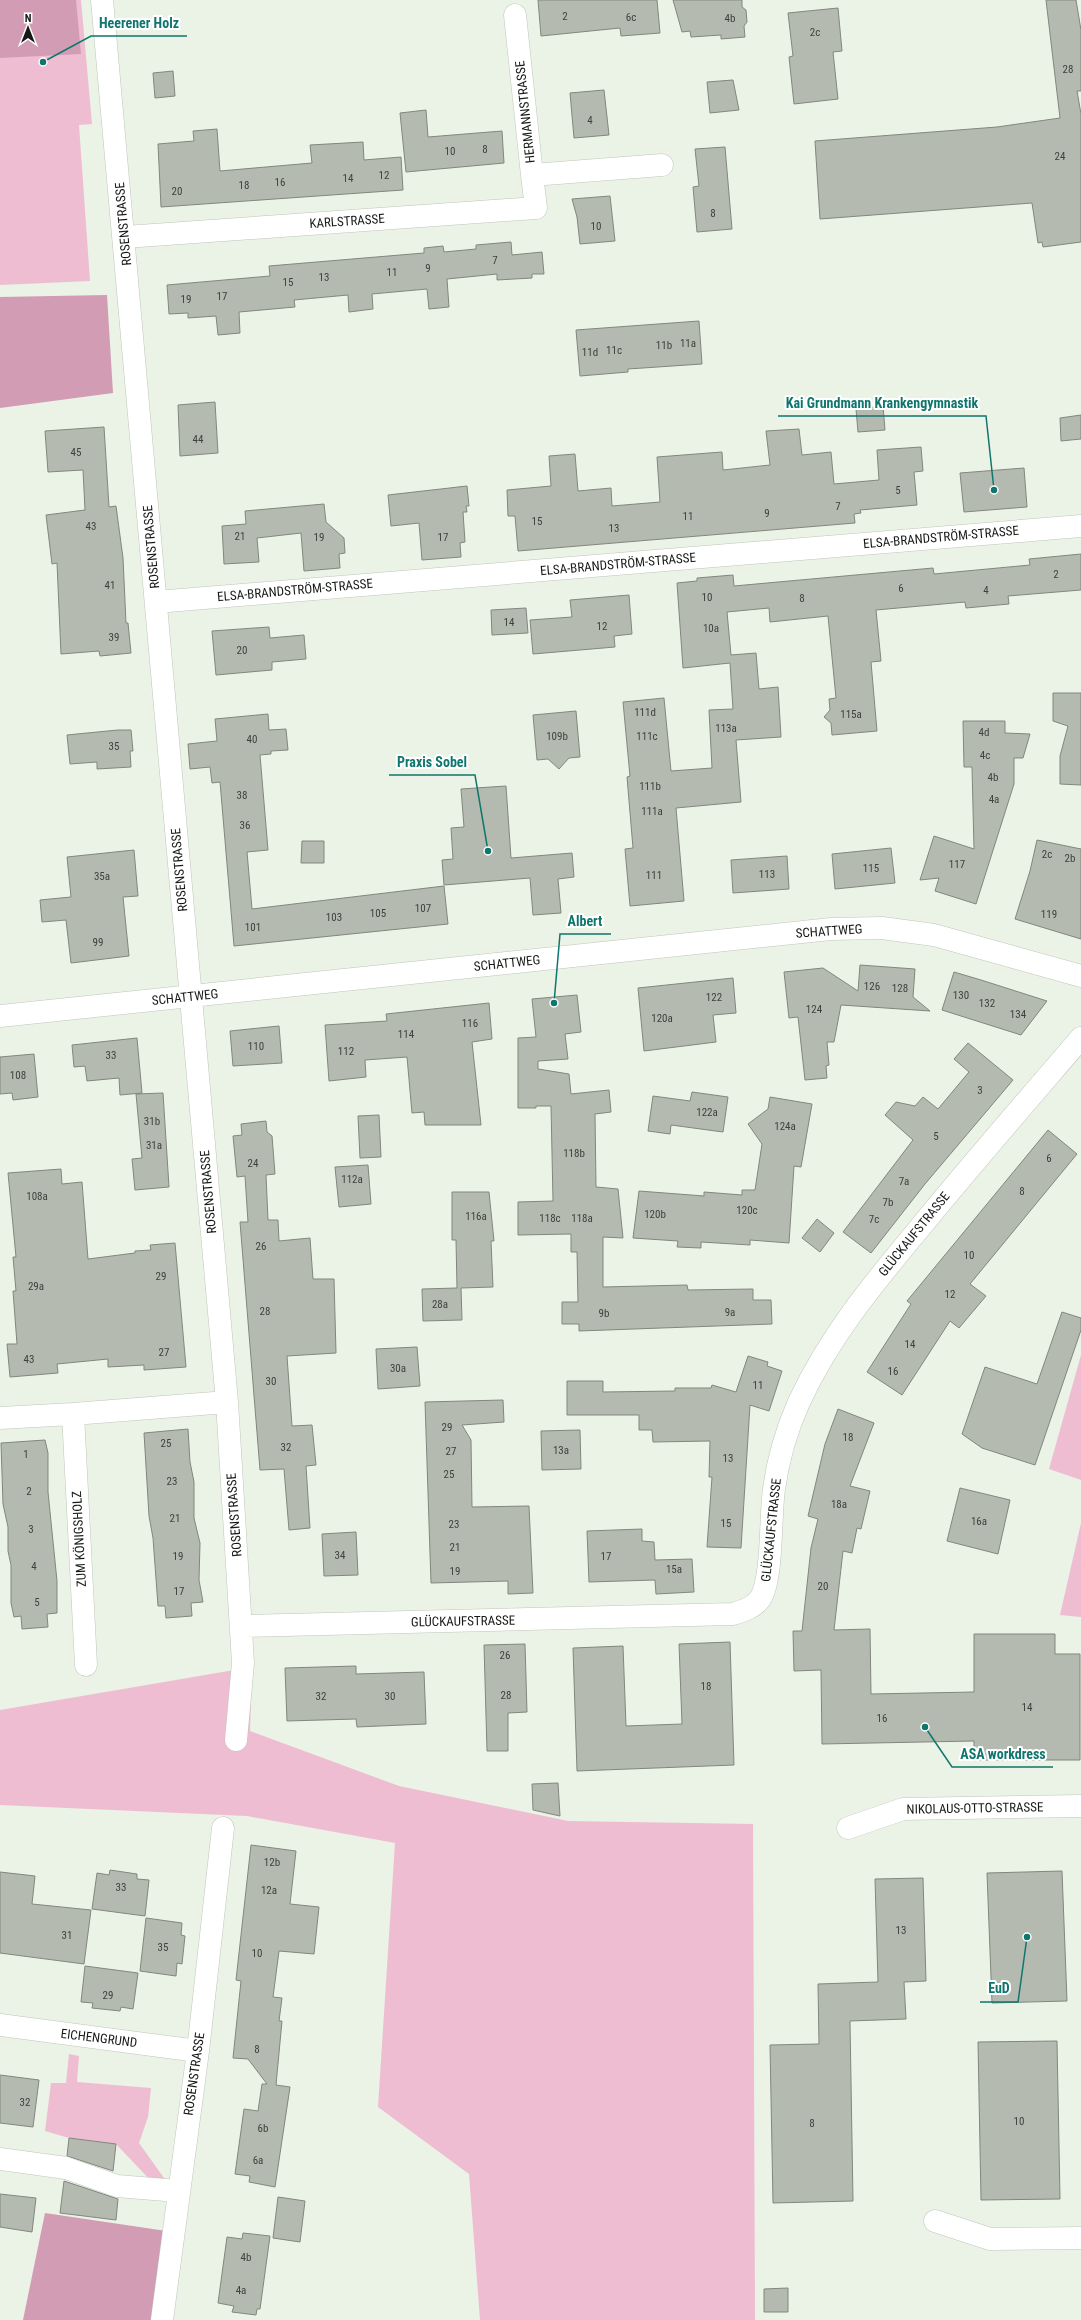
<svg xmlns="http://www.w3.org/2000/svg" width="1081" height="2320" font-family="'Roboto Condensed',sans-serif">
  <style>
    .green { fill: #eebdd2 }
    .forest { fill: #d19cb4 }
    .building { fill: #b4baaf; stroke: #81877d }
    .lines { fill: none; stroke-linecap: round; stroke-linejoin: round }
    .minor-casing { stroke: #c0c6bb; stroke-width: 23 }
    .minor { stroke: #fff; stroke-width: 22 }
    .labels { text-anchor: middle; dominant-baseline: central; stroke-width: 4; stroke-linejoin: round; paint-order: stroke }
    .number-label { font-size: 11px; fill: #3e413c }
    .street-label { font-size: 13px; fill: #161915; stroke: #fff }
    .leader { fill: none; stroke: #0f766e; stroke-width: 1.5 }
    .callout-dot { fill: #0f766e; stroke: #fff; stroke-width: 1.5 }
    .callout-label { font-size: 14px; text-anchor: middle; font-weight: bold; fill: #0f766e; stroke: #fff; stroke-width: 4; stroke-linejoin: round; paint-order: stroke }
  </style>
  <rect width="100%" height="100%" fill="#ebf2e6"/>
  <path class="green" d="M0,0H81L92,124L79,125L90,281L0,285Z
    M1081,1355V1480L1049,1469Z
    M1081,1522V1617L1060,1615L1081,1523Z
    M252,1667L250,1731L399,1786L568,1821L753,1824L755,2320H480L469,2174L378,2107L395,1843L247,1816L0,1805V1710Z
    M69,2054L79,2056L77,2082L151,2088L148,2117L139,2143L169,2185L154,2184L116,2144L69,2138L45,2131L51,2083H66Z"/>
  <path class="forest" d="M0,0H76L81,54L0,58Z
    M107,295L113,393L0,408V297Z
    M45,2213L173,2232L162,2320H23Z"/>
  <path class="building" d="M538,0H657L660,33L621,36L620,28L541,36Z
    M673,0H742V7L746,10L747,22L744,26L745,37L721,39V35L691,37L690,31L682,32Z
    M1046,0H1076L1081,30V91H1077L1081,114V242L1043,247L1042,242L1038,243L1032,203L820,219L815,141L997,127L1060,118Z
    M838,8L842,51L833,52L838,99L794,104L789,57L793,56L788,13Z
    M173,71L175,96L155,98L153,73Z
    M733,80L739,110L710,113L707,82Z
    M604,90L609,135L574,138L570,93Z
    M426,110L428,137L502,131L504,163L406,172L400,113Z
    M217,129L220,171L312,163L310,145L363,142L364,160L401,157L403,190L161,207L158,144L194,141L193,131Z
    M725,147L732,229L697,232L693,187L699,186L695,149Z
    M610,196L615,241L580,244L577,217L572,199Z
    M511,242L512,255L542,252L544,274H532V278L497,280V274L447,279L449,307L429,309L427,289L372,294L373,309L349,312L348,295L294,300L295,307L239,312L240,333L218,335L216,316L188,318V313L169,314L167,285L270,276L269,266L424,253V248L443,246L444,252L476,249V245Z
    M699,321L702,364L628,369V372L580,376L576,330Z
    M215,402L218,453L180,456L178,405Z
    M883,406L885,430L858,432L856,409Z
    M1081,415V439L1061,441L1060,418Z
    M104,427L109,507L116,506L123,558L126,623H128L131,653L100,656L99,651L61,654L57,563L52,564L46,515L85,510L83,470L48,472L45,431Z
    M799,429L802,455L831,452L834,484L879,480L877,450L921,447L923,471L914,472L917,505L860,510L861,513L854,514L855,523L518,551L515,516H508L507,490L551,486L549,456L575,454L578,491L611,488L612,506L660,502L657,457L722,452L723,470L770,465L766,431Z
    M1024,468L1027,507L964,512L960,473Z
    M467,486L469,506H466L467,512H463L465,542L460,543L461,557L422,560L419,523L391,526L388,495Z
    M324,504L326,522L344,538L345,553L339,554L340,568L304,571L301,533L257,538L259,562L224,564L222,526L246,524L245,511Z
    M1081,554V590L1008,596L1009,604L966,608L965,602L876,610L881,661L871,662L877,731L832,735L831,723L824,717L830,710L829,699L836,698L828,616L770,622L769,608L727,612L731,655L756,653L759,689L778,687L781,737L736,740L741,802L676,808L684,901L630,906L625,849L633,848L627,777L630,776L623,702L664,698L671,771L712,768L709,710L733,709L730,663L683,668L677,583L697,581V578L733,575L734,586L933,568L934,574L1030,565L1029,559Z
    M629,595L632,634L614,636L615,647L533,654L530,620L572,617L570,600Z
    M526,608L528,633L492,635L491,610Z
    M269,627L270,638L304,635L306,659L272,662V670L216,675L212,631Z
    M1053,693H1081V785L1060,784V756L1068,726L1053,721Z
    M576,711L580,757L569,758L559,769L548,759L537,760L533,715Z
    M268,714L269,730L286,729L288,750L271,751V754L260,755L268,850L247,852L252,909L444,886L448,924L234,946L220,782L212,783L210,767L190,769L188,744L217,741L215,719Z
    M963,721H1005V733L1030,734L1023,758H1014V784L976,904L935,891L939,878L920,880L934,836L974,849L972,767H964Z
    M118,730H131L133,751H130L131,767L97,769V762L70,764L67,735Z
    M506,786L511,858L572,853L574,877L558,879L561,913L533,915L530,878L444,885L442,860L453,859L451,828L464,827L461,789Z
    M1037,840L1081,849V939L1015,919L1030,871Z
    M302,841H324V863H301Z
    M891,848L895,883L835,889L832,854Z
    M134,850L138,896L123,897L129,956L71,963L66,920L42,922L40,900L71,897L67,857Z
    M787,856L789,889L733,893L731,860Z
    M860,965L915,969L913,997L930,1011L841,1005L834,1042H827L829,1065L826,1066L827,1078L805,1080L798,1017L789,1018L784,972L823,968L858,991Z
    M954,972L981,980L1047,1001L1021,1035L942,1010Z
    M733,978L736,1013L713,1015L716,1042L644,1051L638,988Z
    M577,995L581,1032L565,1034L568,1059L538,1061V1069L569,1074L571,1094L609,1090L611,1112L595,1114L596,1187L618,1189L623,1238L603,1237V1287L687,1285L688,1290L753,1289V1300H771L772,1324L579,1331V1324H562V1302H578L577,1252H571V1234L518,1235V1202L553,1201L551,1106H536V1108H518V1038L536,1037L532,999Z
    M489,1003L492,1039L472,1042L481,1125H425L424,1112L412,1113L407,1057L365,1060L366,1077L329,1081L325,1025L387,1021L386,1014Z
    M279,1026L282,1063L233,1066L230,1031Z
    M137,1038L142,1093L120,1095L119,1078L87,1081L85,1066L74,1067L72,1045Z
    M968,1043L1013,1080L925,1184L871,1253L843,1232L913,1140L885,1115L896,1102L915,1106L923,1097L938,1109L969,1072L954,1059Z
    M34,1054L38,1097L13,1100L12,1093L0,1094V1057Z
    M692,1092L728,1097L723,1132L671,1125L670,1134L648,1131L653,1096L690,1101Z
    M163,1093L169,1187L135,1190L132,1159L142,1158L136,1094Z
    M770,1097L812,1104L801,1167L794,1166L789,1243L750,1240V1245L701,1242V1248L677,1247L678,1241L633,1238L639,1191L704,1196V1192L742,1195V1190H755L762,1144L748,1124L768,1109Z
    M379,1115L381,1157L360,1158L358,1116Z
    M266,1121L267,1132L272,1136L275,1174L266,1175L268,1220H278L279,1241L310,1238L313,1279H334L336,1353L287,1356L292,1426L312,1425L316,1465L306,1466L310,1528L289,1530L284,1469L260,1470L240,1222H248L245,1176L237,1177L233,1136L242,1135L241,1124Z
    M1048,1130L1077,1154L970,1284L986,1296L959,1328L950,1321L902,1395L867,1372L911,1304L907,1301Z
    M368,1165L371,1204L339,1207L335,1167Z
    M61,1169L62,1184L82,1182L88,1259L135,1253V1251L151,1250L150,1245L175,1243L186,1367L144,1370V1365L108,1367V1359L57,1364L58,1373L10,1377L7,1344H17L13,1291H16L13,1257H16L8,1173Z
    M452,1192H489L494,1241H491L493,1287L461,1288L462,1320L423,1321L422,1289L457,1288L456,1240H452Z
    M817,1219L834,1233L820,1252L802,1238Z
    M1062,1312L1081,1318V1330L1035,1465L982,1448L962,1434L985,1367L1037,1384Z
    M417,1347L420,1386L378,1389L376,1349Z
    M748,1356L768,1362L767,1366L782,1371L769,1411L750,1405L741,1548L707,1547L712,1477H709L710,1441L653,1442L652,1430H639V1415H567V1381H603V1392L675,1391V1388H711L712,1385L736,1392Z
    M503,1400L504,1422L462,1425L471,1440L472,1507L529,1506L533,1593L508,1594V1581L431,1583L425,1402Z
    M838,1409L874,1423L850,1486L870,1491L861,1529L857,1528L852,1553L843,1551L834,1630L870,1629L871,1694L974,1692V1634H1055V1654H1080V1760H974V1741L822,1744L821,1670L794,1671L793,1631H802L811,1548L818,1519L808,1516L825,1444Z
    M188,1429L190,1462L194,1482V1518L200,1543L199,1580L203,1602L191,1603L192,1616L166,1618L165,1606H158L153,1538L149,1516L144,1433Z
    M580,1430L581,1469L542,1470L541,1431Z
    M45,1440L48,1453V1492L57,1581V1613L47,1614L48,1627L22,1629L21,1616L14,1617L11,1603V1565L8,1551V1527L3,1504L1,1443Z
    M960,1488L1010,1500L998,1554L947,1541Z
    M642,1529V1541L654,1542L655,1560L692,1559L694,1592L656,1594L655,1580L589,1582L587,1531Z
    M356,1532L358,1575L324,1576L322,1534Z
    M730,1642L734,1765L577,1771L573,1648L623,1646L626,1726L682,1724L679,1644Z
    M525,1644L527,1712L508,1713V1751H487L484,1645Z
    M356,1666V1674L424,1672L426,1724L357,1727L356,1719L287,1721L285,1668Z
    M558,1783L560,1816L533,1810L532,1784Z
    M251,1845L296,1851L290,1904L319,1907L314,1954L279,1951L273,1997L282,1998L279,2021H282L276,2085L290,2087L275,2187L249,2182L250,2176L235,2174L244,2109L258,2111L262,2084H267L248,2059L233,2058L241,1981L236,1980Z
    M110,1870L137,1874V1879L149,1880L145,1916L92,1909L97,1873L109,1875Z
    M1062,1871L1067,2001L992,2003L987,1873Z
    M0,1872L35,1876L32,1904L91,1910L84,1964L0,1953Z
    M923,1878L926,1981L904,1982L906,2019L850,2021L853,2201L773,2203L770,2045L819,2044L818,1984L878,1982L875,1879Z
    M146,1918L182,1923L181,1935L185,1936L182,1964L177,1963L176,1976L140,1971Z
    M85,1966L138,1973L133,2009L121,2007L120,2011L92,2008L93,2003L81,2002Z
    M1057,2041L1060,2199L981,2200L978,2042Z
    M0,2075L39,2080L33,2127L0,2123Z
    M69,2138L116,2144L113,2171L67,2156Z
    M64,2181L118,2199L116,2220L60,2213Z
    M0,2194L36,2198L32,2232L0,2227Z
    M278,2197L305,2201L300,2242L273,2238Z
    M243,2233L270,2236L260,2309H257L256,2315L232,2312L234,2306L218,2303L227,2237L242,2239Z
    M788,2288V2312H764V2289Z"/>
  <g class="lines">
    <defs>
      <path id="minor" d="M102,0L227,1402L243,1663L236,1740
        M515,15L532,175L662,165
        M125,237L536,208L532,175
        M156,602L1081,526
        M0,1016L831,929L882,928L934,935L1081,976
        M73,1414L86,1665
        M0,1418L73,1414L227,1402
        M242,1626L733,1614C743,1611 753,1608 760,1599C773,1580 770,1515 774,1489C778,1459 787,1429 799,1402C829,1337 873,1284 918,1230C971,1165 1026,1102 1081,1038
        M848,1828L903,1809L1081,1806
        M0,2025L198,2051
        M0,2159L66,2168L117,2186L178,2191
        M935,2221L990,2239L1081,2238
        M162,2320L198,2051L223,1828"/>
    </defs>
    <use href="#minor" class="minor-casing"/>
    <use href="#minor" class="minor"/>
  </g>
  <g class="labels">
    <g class="number-label">
      <text x="565" y="16">2</text>
      <text x="631" y="17">6c</text>
      <text x="730" y="18">4b</text>
      <text x="815" y="32">2c</text>
      <text x="1068" y="69">28</text>
      <text x="590" y="120">4</text>
      <text x="485" y="149">8</text>
      <text x="450" y="151">10</text>
      <text x="1060" y="156">24</text>
      <text x="384" y="175">12</text>
      <text x="348" y="178">14</text>
      <text x="280" y="182">16</text>
      <text x="244" y="185">18</text>
      <text x="177" y="191">20</text>
      <text x="713" y="213">8</text>
      <text x="596" y="226">10</text>
      <text x="495" y="260">7</text>
      <text x="428" y="268">9</text>
      <text x="392" y="272">11</text>
      <text x="324" y="277">13</text>
      <text x="288" y="282">15</text>
      <text x="222" y="296">17</text>
      <text x="186" y="299">19</text>
      <text x="688" y="343">11a</text>
      <text x="664" y="345">11b</text>
      <text x="614" y="350">11c</text>
      <text x="590" y="352">11d</text>
      <text x="198" y="439">44</text>
      <text x="76" y="452">45</text>
      <text x="898" y="490">5</text>
      <text x="838" y="506">7</text>
      <text x="767" y="513">9</text>
      <text x="688" y="516">11</text>
      <text x="537" y="521">15</text>
      <text x="91" y="526">43</text>
      <text x="614" y="528">13</text>
      <text x="240" y="536">21</text>
      <text x="319" y="537">19</text>
      <text x="443" y="537">17</text>
      <text x="1056" y="574">2</text>
      <text x="110" y="585">41</text>
      <text x="901" y="588">6</text>
      <text x="986" y="590">4</text>
      <text x="707" y="597">10</text>
      <text x="802" y="598">8</text>
      <text x="509" y="622">14</text>
      <text x="602" y="626">12</text>
      <text x="711" y="628">10a</text>
      <text x="114" y="637">39</text>
      <text x="242" y="650">20</text>
      <text x="645" y="712">111d</text>
      <text x="851" y="714">115a</text>
      <text x="726" y="728">113a</text>
      <text x="984" y="732">4d</text>
      <text x="557" y="736">109b</text>
      <text x="647" y="736">111c</text>
      <text x="252" y="739">40</text>
      <text x="114" y="746">35</text>
      <text x="985" y="755">4c</text>
      <text x="993" y="777">4b</text>
      <text x="650" y="786">111b</text>
      <text x="242" y="795">38</text>
      <text x="994" y="799">4a</text>
      <text x="652" y="811">111a</text>
      <text x="245" y="825">36</text>
      <text x="1047" y="854">2c</text>
      <text x="1070" y="858">2b</text>
      <text x="957" y="864">117</text>
      <text x="871" y="868">115</text>
      <text x="767" y="874">113</text>
      <text x="654" y="875">111</text>
      <text x="102" y="876">35a</text>
      <text x="423" y="908">107</text>
      <text x="378" y="913">105</text>
      <text x="1049" y="914">119</text>
      <text x="334" y="917">103</text>
      <text x="253" y="927">101</text>
      <text x="98" y="942">99</text>
      <text x="872" y="986">126</text>
      <text x="900" y="988">128</text>
      <text x="961" y="995">130</text>
      <text x="714" y="997">122</text>
      <text x="987" y="1003">132</text>
      <text x="814" y="1009">124</text>
      <text x="1018" y="1014">134</text>
      <text x="662" y="1018">120a</text>
      <text x="470" y="1023">116</text>
      <text x="406" y="1034">114</text>
      <text x="256" y="1046">110</text>
      <text x="346" y="1051">112</text>
      <text x="111" y="1055">33</text>
      <text x="18" y="1075">108</text>
      <text x="980" y="1090">3</text>
      <text x="707" y="1112">122a</text>
      <text x="152" y="1121">31b</text>
      <text x="785" y="1126">124a</text>
      <text x="936" y="1136">5</text>
      <text x="154" y="1145">31a</text>
      <text x="574" y="1153">118b</text>
      <text x="1049" y="1158">6</text>
      <text x="253" y="1163">24</text>
      <text x="352" y="1179">112a</text>
      <text x="904" y="1181">7a</text>
      <text x="1022" y="1191">8</text>
      <text x="37" y="1196">108a</text>
      <text x="888" y="1202">7b</text>
      <text x="747" y="1210">120c</text>
      <text x="655" y="1214">120b</text>
      <text x="476" y="1216">116a</text>
      <text x="550" y="1218">118c</text>
      <text x="582" y="1218">118a</text>
      <text x="874" y="1219">7c</text>
      <text x="261" y="1246">26</text>
      <text x="969" y="1255">10</text>
      <text x="161" y="1276">29</text>
      <text x="36" y="1286">29a</text>
      <text x="950" y="1294">12</text>
      <text x="440" y="1304">28a</text>
      <text x="265" y="1311">28</text>
      <text x="730" y="1312">9a</text>
      <text x="604" y="1313">9b</text>
      <text x="910" y="1344">14</text>
      <text x="164" y="1352">27</text>
      <text x="29" y="1359">43</text>
      <text x="398" y="1368">30a</text>
      <text x="893" y="1371">16</text>
      <text x="271" y="1381">30</text>
      <text x="758" y="1385">11</text>
      <text x="447" y="1427">29</text>
      <text x="848" y="1437">18</text>
      <text x="166" y="1443">25</text>
      <text x="286" y="1447">32</text>
      <text x="561" y="1450">13a</text>
      <text x="451" y="1451">27</text>
      <text x="26" y="1454">1</text>
      <text x="728" y="1458">13</text>
      <text x="449" y="1474">25</text>
      <text x="172" y="1481">23</text>
      <text x="29" y="1491">2</text>
      <text x="839" y="1504">18a</text>
      <text x="175" y="1518">21</text>
      <text x="979" y="1521">16a</text>
      <text x="726" y="1523">15</text>
      <text x="454" y="1524">23</text>
      <text x="31" y="1529">3</text>
      <text x="455" y="1547">21</text>
      <text x="340" y="1555">34</text>
      <text x="178" y="1556">19</text>
      <text x="606" y="1556">17</text>
      <text x="34" y="1566">4</text>
      <text x="674" y="1569">15a</text>
      <text x="455" y="1571">19</text>
      <text x="823" y="1586">20</text>
      <text x="179" y="1591">17</text>
      <text x="37" y="1602">5</text>
      <text x="505" y="1655">26</text>
      <text x="706" y="1686">18</text>
      <text x="506" y="1695">28</text>
      <text x="321" y="1696">32</text>
      <text x="390" y="1696">30</text>
      <text x="1027" y="1707">14</text>
      <text x="882" y="1718">16</text>
      <text x="272" y="1862">12b</text>
      <text x="121" y="1887">33</text>
      <text x="269" y="1890">12a</text>
      <text x="901" y="1930">13</text>
      <text x="67" y="1935">31</text>
      <text x="163" y="1947">35</text>
      <text x="257" y="1953">10</text>
      <text x="108" y="1995">29</text>
      <text x="257" y="2049">8</text>
      <text x="25" y="2102">32</text>
      <text x="1019" y="2121">10</text>
      <text x="812" y="2123">8</text>
      <text x="263" y="2128">6b</text>
      <text x="258" y="2160">6a</text>
      <text x="246" y="2257">4b</text>
      <text x="241" y="2290">4a</text>
    </g>
    <g class="street-label">
      <text transform="translate(525 112) rotate(-96)">HERMANNSTRASSE</text>
      <text transform="translate(347 221) rotate(-4)">KARLSTRASSE</text>
      <text transform="translate(123 224) rotate(-95)">ROSENSTRASSE</text>
      <text transform="translate(941 537) rotate(-5)">ELSA-BRANDSTRÖM-STRASSE</text>
      <text transform="translate(151 547) rotate(-95)">ROSENSTRASSE</text>
      <text transform="translate(618 564) rotate(-5)">ELSA-BRANDSTRÖM-STRASSE</text>
      <text transform="translate(295 590) rotate(-5)">ELSA-BRANDSTRÖM-STRASSE</text>
      <text transform="translate(179 870) rotate(-95)">ROSENSTRASSE</text>
      <text transform="translate(829 931) rotate(-4)">SCHATTWEG</text>
      <text transform="translate(507 963) rotate(-6)">SCHATTWEG</text>
      <text transform="translate(185 997) rotate(-6)">SCHATTWEG</text>
      <text transform="translate(208 1192) rotate(-95)">ROSENSTRASSE</text>
      <text transform="translate(914 1234) rotate(-51)">GLÜCKAUFSTRASSE</text>
      <text transform="translate(234 1515) rotate(-94)">ROSENSTRASSE</text>
      <text transform="translate(771 1530) rotate(-84)">GLÜCKAUFSTRASSE</text>
      <text transform="translate(79 1539) rotate(-93)">ZUM KÖNIGSHOLZ</text>
      <text transform="translate(463 1621) rotate(-1)">GLÜCKAUFSTRASSE</text>
      <text transform="translate(975 1808) rotate(-1)">NIKOLAUS-OTTO-STRASSE</text>
      <text transform="translate(99 2038) rotate(7)">EICHENGRUND</text>
      <text transform="translate(194 2074) rotate(-82)">ROSENSTRASSE</text>
    </g>
  </g>
  <path class="leader" d="M43 62L91 36H187M994 490L986 416H778M488 851L475 775H389M554 1003L560 934H611M925 1727L952 1767H1053M1027 1937L1018 2002H980"/>
  <g class="callout-dot">
    <circle cx="43" cy="62" r="4"/>
    <circle cx="994" cy="490" r="4"/>
    <circle cx="488" cy="851" r="4"/>
    <circle cx="554" cy="1003" r="4"/>
    <circle cx="925" cy="1727" r="4"/>
    <circle cx="1027" cy="1937" r="4"/>
  </g>
  <g class="callout-label">
    <text x="139" y="28">Heerener Holz</text>
    <text x="882" y="408">Kai Grundmann Krankengymnastik</text>
    <text x="432" y="767">Praxis Sobel</text>
    <text x="585" y="926">Albert</text>
    <text x="1003" y="1759">ASA workdress</text>
    <text x="999" y="1993">EuD</text>
  </g>
  <g transform="translate(28 28)" stroke="#ffffff" stroke-width="3" paint-order="stroke">
  <path d="M0-3L7 15L0 10L-7 15Z" fill="#161915"/>
  <text y="-6" font-size="11" font-weight="bold" text-anchor="middle" fill="#161915">N</text>
  </g>
</svg>
